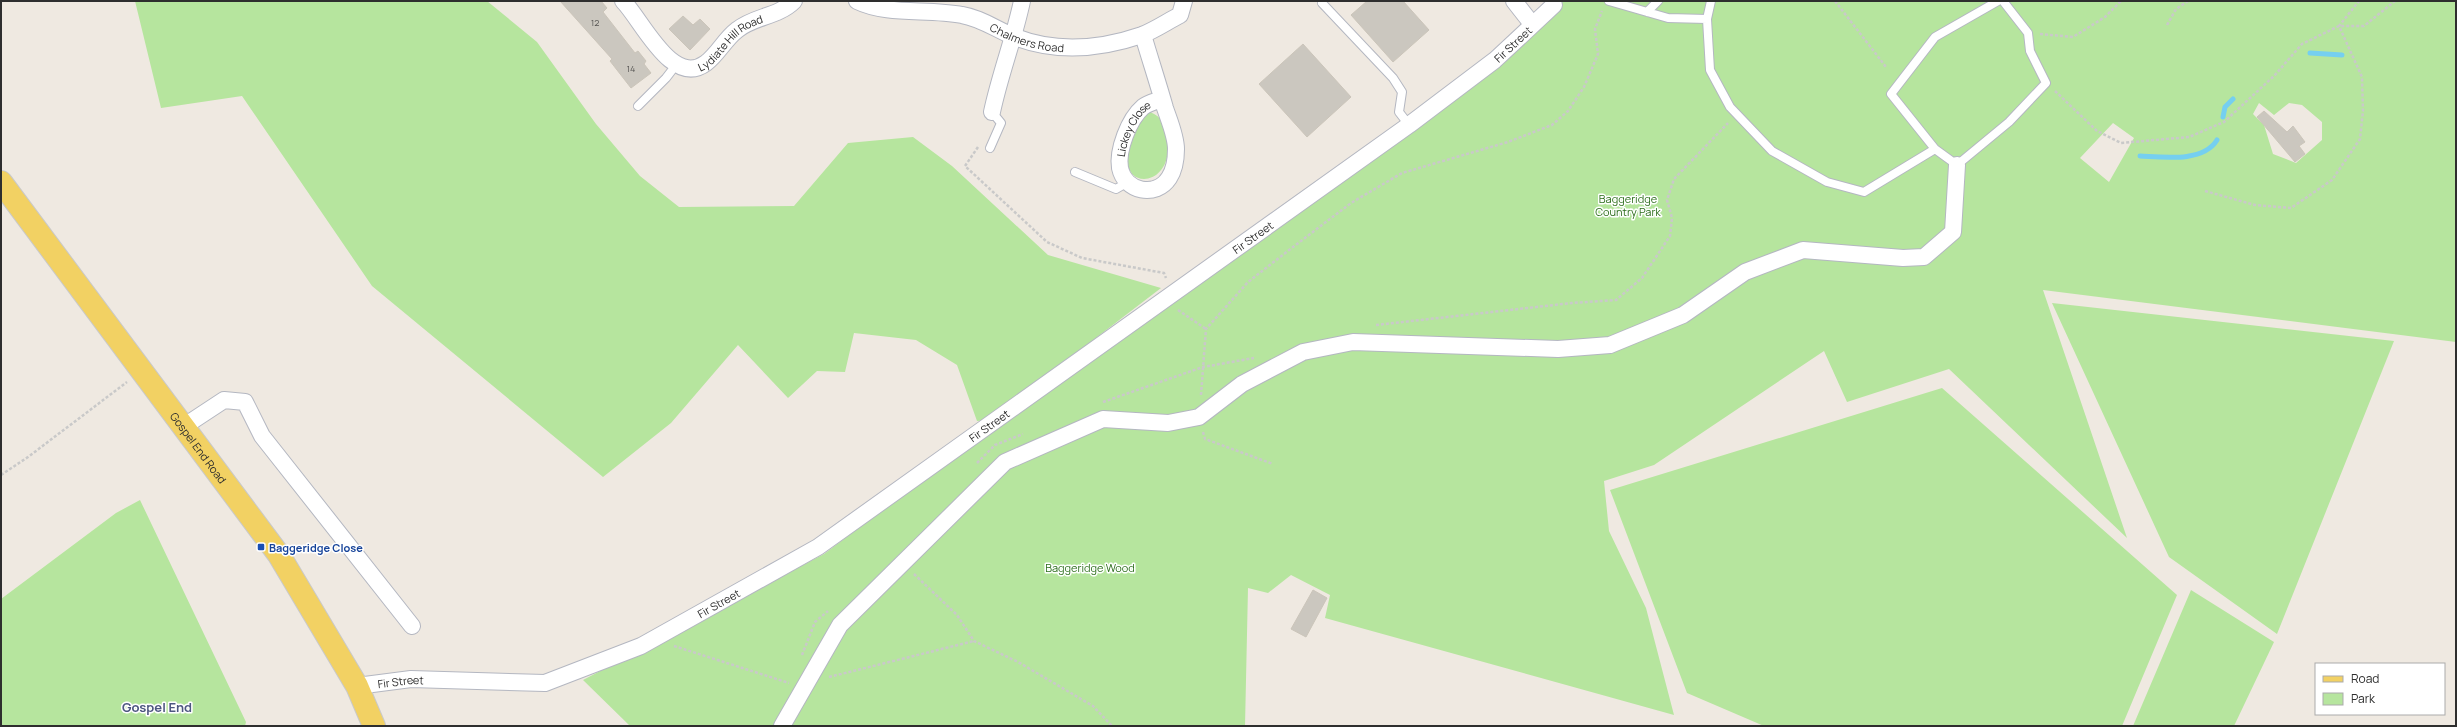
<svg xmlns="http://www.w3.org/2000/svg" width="2457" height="727" font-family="Manrope,sans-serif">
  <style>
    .green { fill: #b6e59e; fill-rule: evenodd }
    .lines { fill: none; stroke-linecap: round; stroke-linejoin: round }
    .stream { stroke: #75cff0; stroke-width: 5 }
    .building { fill: #cbc7bf; stroke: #cbc5ba }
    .service-casing { stroke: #b4b7c1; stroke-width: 10 }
    .minor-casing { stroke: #b4b7c1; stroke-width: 18 }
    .primary-casing { stroke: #c9c9c9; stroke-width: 24 }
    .path { stroke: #c9c9c9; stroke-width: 2.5; stroke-dasharray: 3 2; stroke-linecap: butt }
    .service { stroke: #fff; stroke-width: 8 }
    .minor { stroke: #fff; stroke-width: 16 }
    .primary { stroke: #f2d163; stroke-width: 22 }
    .transit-dot { fill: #1a4fb4; stroke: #fff; stroke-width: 1.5 }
    .labels { text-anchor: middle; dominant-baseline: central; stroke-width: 3; stroke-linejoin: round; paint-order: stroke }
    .number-label { font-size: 9px; fill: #555452 }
    .street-label { font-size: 11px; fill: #2e2e2e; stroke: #fff }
    .park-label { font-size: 11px; fill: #2c6e1b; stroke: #fff }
    .transit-label { font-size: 11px; font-weight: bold; fill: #164399; stroke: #fff; text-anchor: start }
    .quarter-label { font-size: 13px; font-weight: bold; fill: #4d5680; stroke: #fff }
  </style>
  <rect width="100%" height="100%" fill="#efe9e1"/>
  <path class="green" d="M135,1H487L537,42L596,124L640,176L679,207L794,206L848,143L913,137L952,166L1048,255L1161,288L989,420L977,421L957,365L916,340L854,333L845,372L817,371L788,398L738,345L671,423L603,477L372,286L242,96L161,108Z
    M1560,1H2456V342L2043,290L2127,538L1949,369L1847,402L1824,351L1654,465L1604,481L1609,531L1646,608L1674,715L1325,618L1330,595L1291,575L1268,593L1248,588L1245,726H630L583,680L824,554ZM2259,103L2274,115L2289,103L2302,105L2322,122V140L2296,163L2273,154L2264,125L2253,114ZM2113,123L2134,138L2109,182L2080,158Z
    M1150,112C1162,117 1164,123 1166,135C1179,189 1115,193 1130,148C1135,132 1136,121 1150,112Z
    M2052,303L2394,341L2277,634L2169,557Z
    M1942,388L2177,595L2122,726H1764L1687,693L1610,490Z
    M140,500L246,722L245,726H1V599L116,513Z
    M2191,590L2274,642L2234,726H2133Z"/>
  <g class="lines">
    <path class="stream" d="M2310,53L2342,55
      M2223,117L2225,107L2233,99
      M2140,156C2162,157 2203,163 2217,140"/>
  </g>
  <path class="building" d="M560,1H601L607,8L603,12L635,53L638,51L646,61L644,64L651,73L631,88L610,61L612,59Z
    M1367,1H1403L1429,30L1393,62L1351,15Z
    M683,16L693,25L700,19L710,29L690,50L669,29Z
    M1303,44L1351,97L1307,137L1259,84Z
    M2264,111L2287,132L2293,126L2305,142L2299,146L2305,154L2295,162L2257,117Z
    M1313,590L1327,598L1306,637L1291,629Z"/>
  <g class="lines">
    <defs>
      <path id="service" d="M1609,1L1668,18L1707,19
        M1711,1L1707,19L1710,70L1730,107L1772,151L1827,182L1864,192L1935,149
        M1998,1L1935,37L1891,94L1935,149L1957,165L2009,122L2046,83L2030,51L2028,33L2003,1
        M1322,3L1393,78L1402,92L1399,112L1409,125
        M1647,12L1658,1
        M638,106L666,78L676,65
        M990,148L1001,123L992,112
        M1075,172L1116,189L1128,182"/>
      <g id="minor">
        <path id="s1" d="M623,1C642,20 672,88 706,63C718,54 725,39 737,30C754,16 778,17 794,1"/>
        <path id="s2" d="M857,1C888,16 928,8 962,15C981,18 997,30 1015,37C1056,53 1101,49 1142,35C1155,30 1168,21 1180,15L1184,1"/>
        <path d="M1514,1L1532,24"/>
        <path id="s3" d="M1143,35C1150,59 1158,83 1165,108C1169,120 1176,136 1176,149C1176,159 1175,169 1169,178C1156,198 1125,192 1120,168C1117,150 1129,119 1143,107C1148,103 1156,101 1162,99"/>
        <path d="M992,112C1000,74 1014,39 1022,1"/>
        <path d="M183,427L224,400L245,402L262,436L412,626"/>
        <path id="s4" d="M357,686L411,679L545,683L641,646L818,547L1409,125L1495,60L1554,5"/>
        <path d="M782,726L840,625L1005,462L1103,419L1168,423L1199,417L1242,384L1303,352L1353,342L1558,349L1610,345L1683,315L1745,272L1803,250L1903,258L1924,257L1953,232L1957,165"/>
      </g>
      <g id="primary">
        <path id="s5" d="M1,182L279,555L357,686L374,726"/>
      </g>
    </defs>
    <use href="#service" class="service-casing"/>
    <use href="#minor" class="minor-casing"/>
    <use href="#primary" class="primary-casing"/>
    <path class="path" d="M1835,1L1886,67
      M2167,25L2176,9L2188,1
      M2040,34L2073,37L2105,17L2121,1
      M2055,91L2097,131L2121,143L2189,137L2224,122L2274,76L2302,44L2339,26H2364L2395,1
      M978,147L965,166L1047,242L1082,258L1164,273L1166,278
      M2205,191L2255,205L2291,208L2332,180L2360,139L2363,111L2362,77L2339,26L2359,1
      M1178,310L1206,329
      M1376,325L1572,303L1616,300L1642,278L1670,236L1672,218L1667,200L1674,179L1728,123
      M1201,395L1206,329L1248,282L1293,247L1351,203L1402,173L1508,142L1552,125L1568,111L1584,87L1598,54L1595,29L1602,11
      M1103,402L1203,367L1254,358
      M1203,432L1205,439L1273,464
      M977,463L995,445L1023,434
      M1,475L28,457L127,382
      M914,574L957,615L974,641L1018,662L1093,706L1112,726
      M674,646L789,683
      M802,655L815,622L828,611
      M829,677L974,641"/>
    <use href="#service" class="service"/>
    <use href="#minor" class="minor"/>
    <use href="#primary" class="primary"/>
  </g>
  <rect class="transit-dot" x="257" y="543" width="8" height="8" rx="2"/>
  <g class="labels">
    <g class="number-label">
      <text x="595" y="22">12</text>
      <text x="631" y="68">14</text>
    </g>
    <g class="street-label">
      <text stroke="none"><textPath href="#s2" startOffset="176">Chalmers Road</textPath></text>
      <text stroke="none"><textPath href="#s1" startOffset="147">Lydiate Hill Road</textPath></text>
      <text stroke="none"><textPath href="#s4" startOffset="1352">Fir Street</textPath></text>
      <text stroke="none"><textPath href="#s3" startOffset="256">Lickey Close</textPath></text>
      <text stroke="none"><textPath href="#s4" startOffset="1028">Fir Street</textPath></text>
      <text stroke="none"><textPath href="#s4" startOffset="704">Fir Street</textPath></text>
      <text stroke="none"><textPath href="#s5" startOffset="331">Gospel End Road</textPath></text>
      <text stroke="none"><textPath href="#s4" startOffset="380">Fir Street</textPath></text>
      <text stroke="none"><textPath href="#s4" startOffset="44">Fir Street</textPath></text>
    </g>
    <g class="park-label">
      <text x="1628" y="198">Baggeridge<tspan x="1628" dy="13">Country Park</tspan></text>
      <text x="1090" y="567">Baggeridge Wood</text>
    </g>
    <g class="transit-label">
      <text x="269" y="547">Baggeridge Close</text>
    </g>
    <g class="quarter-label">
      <text x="157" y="707">Gospel End</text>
    </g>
  </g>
  <rect width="2457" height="727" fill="none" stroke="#2e2e2e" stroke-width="4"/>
  <rect x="2315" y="663" width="130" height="52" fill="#ffffff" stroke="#ababab"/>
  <rect x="2323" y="676" width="20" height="6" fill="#f2d163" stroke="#ababab"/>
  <text x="2351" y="683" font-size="12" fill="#2e2e2e">Road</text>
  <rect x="2323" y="693" width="20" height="12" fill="#b6e59e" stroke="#ababab"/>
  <text x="2351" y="703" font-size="12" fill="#2e2e2e">Park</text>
</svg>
